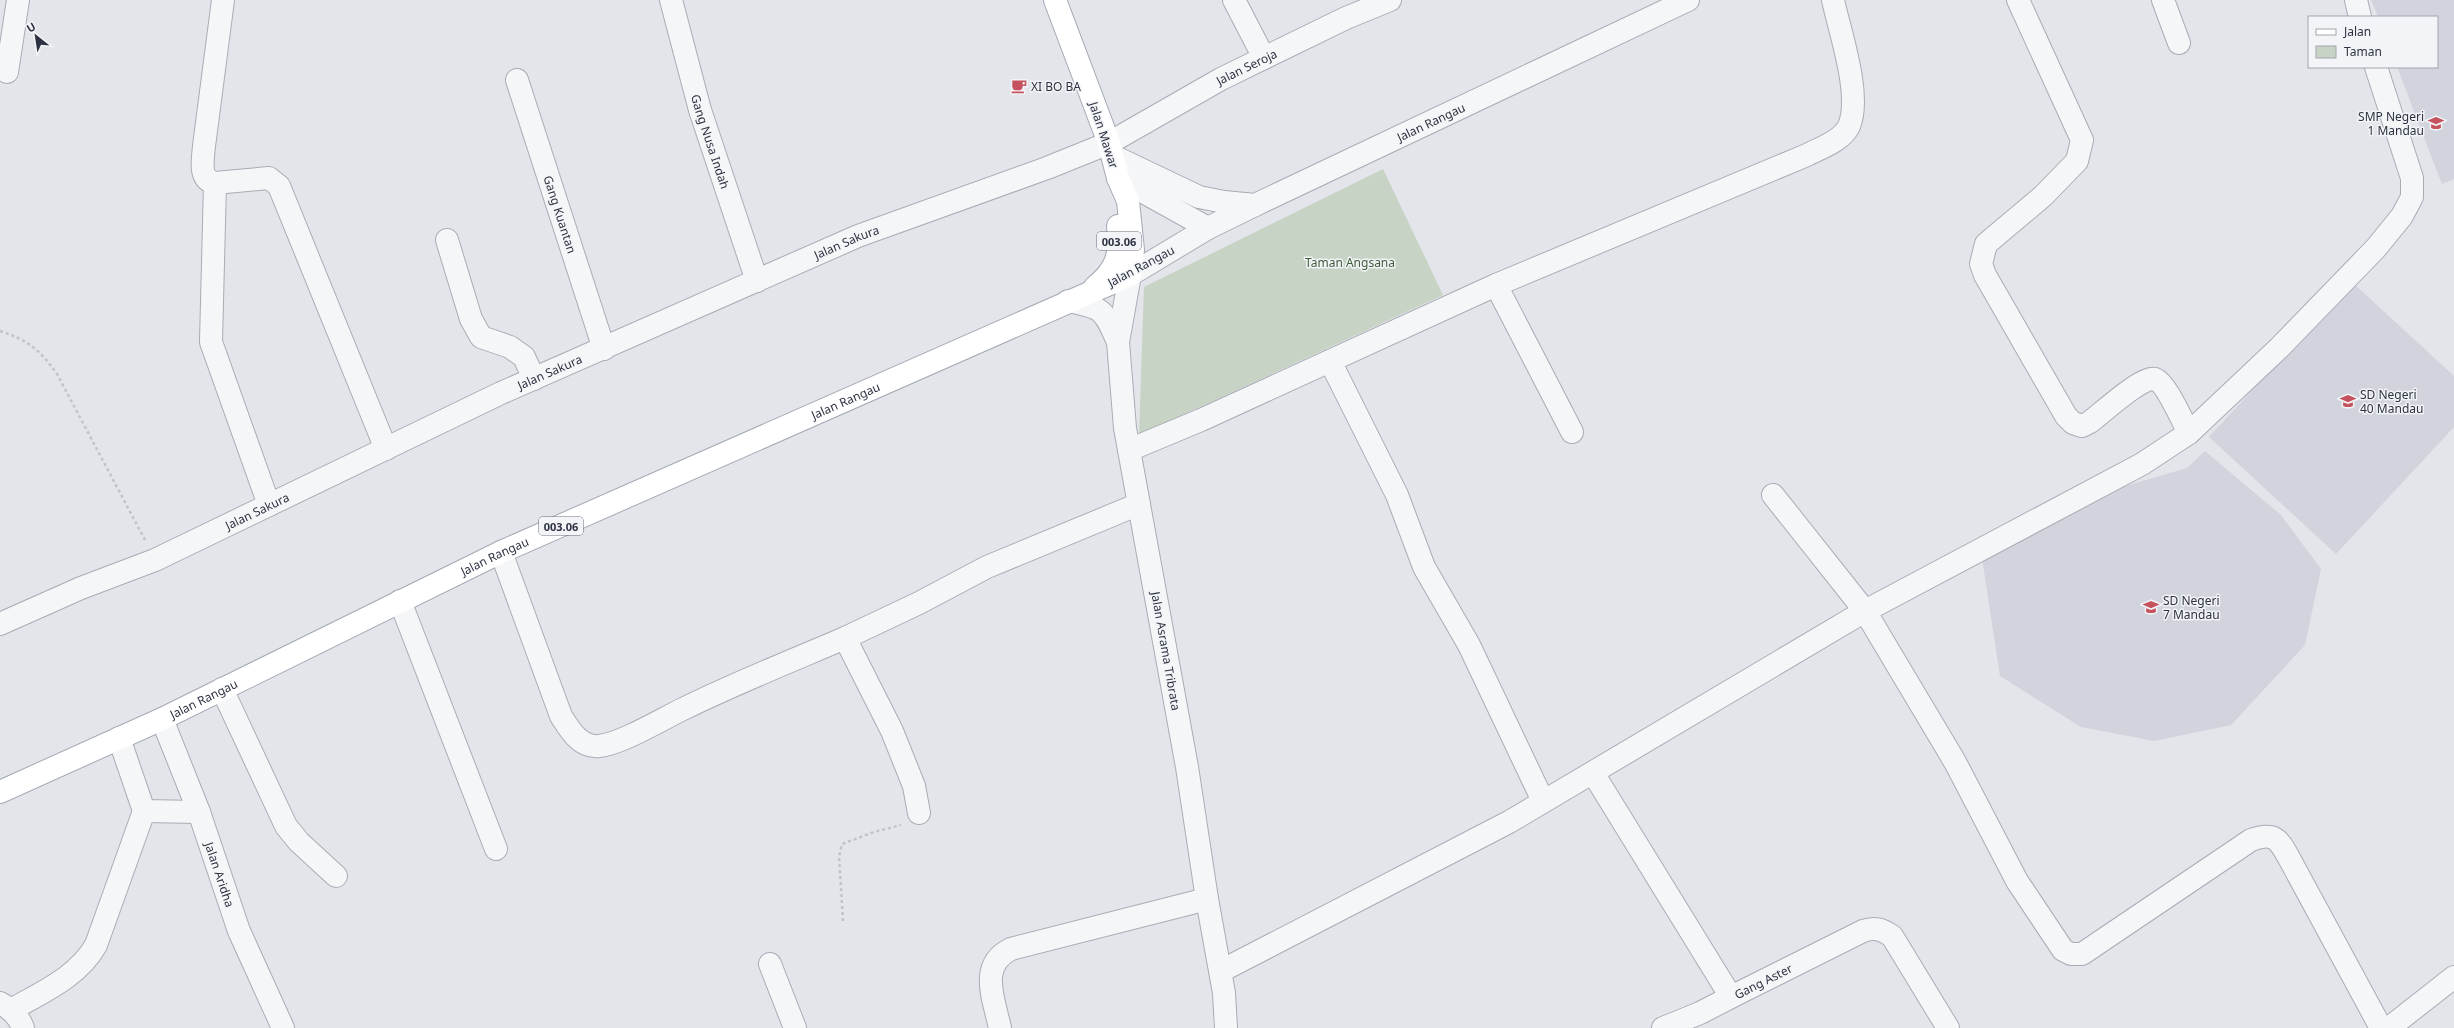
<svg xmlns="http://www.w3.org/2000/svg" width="2454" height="1028" font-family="'Noto Sans',sans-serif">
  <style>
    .built { fill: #d1d4dc }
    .green { fill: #c7d3c4 }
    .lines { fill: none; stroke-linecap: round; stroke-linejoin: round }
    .minor-casing { stroke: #a8acb4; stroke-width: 24 }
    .major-casing { stroke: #a3a9b5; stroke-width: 24 }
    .path { stroke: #c1c3c8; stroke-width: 2.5; stroke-dasharray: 3 3; stroke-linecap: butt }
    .minor { stroke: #f5f6f8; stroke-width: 22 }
    .major { stroke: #fff; stroke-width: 22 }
    .labels { text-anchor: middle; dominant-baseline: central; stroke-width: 3; stroke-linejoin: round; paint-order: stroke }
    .shield { fill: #f2f4f7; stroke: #676c78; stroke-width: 1 }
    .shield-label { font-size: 11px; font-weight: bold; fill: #2c3241 }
    .street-label { font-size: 12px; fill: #2c3241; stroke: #f2f4f7 }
    .poi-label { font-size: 12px; fill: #2c3241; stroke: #f2f4f7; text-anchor: start }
    .park-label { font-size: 12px; fill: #3f5b3a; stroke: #f2f4f7 }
  </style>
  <rect width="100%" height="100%" fill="#e3e5ea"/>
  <path class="built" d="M2371,0H2454V179L2442,184L2397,67H2437V17H2378Z
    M2352,282L2454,376V427L2336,554L2209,437Z
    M2205,451L2281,515L2321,569L2305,645L2231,725L2154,741L2081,727L2000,676L1982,558L2105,492L2187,468Z"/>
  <path class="green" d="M1383,169L1443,295L1139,435L1144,287Z"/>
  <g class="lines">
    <defs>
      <g id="minor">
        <path d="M223,0L204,146C203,159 198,180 215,183L269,178L279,186L386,449"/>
        <path id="s1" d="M671,0L700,110L757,281"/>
        <path d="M1234,0L1264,58"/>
        <path d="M2018,0L2082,140L2077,161L2043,196L1986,244L1981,264L1985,275L2066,416L2073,423L2082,426L2090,422C2101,414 2143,375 2155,379C2166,383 2183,422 2189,433"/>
        <path d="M2163,0L2179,43"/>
        <path d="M2356,0L2360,17"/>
        <path d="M7,72L18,0"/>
        <path id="s2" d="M517,80L604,349"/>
        <path d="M1113,156L1199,197L1224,202L1255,205"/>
        <path d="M1118,178L1208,228"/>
        <path d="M215,183L211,342L269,505"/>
        <path d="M447,240L471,319L481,337L510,347L524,357L534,379"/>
        <path d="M1496,285L1572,432"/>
        <path d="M1068,301C1104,308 1103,309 1118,342"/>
        <path d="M1330,361L1397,495L1424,567L1469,645L1543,801"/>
        <path d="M1129,450L1201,420L1496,285L1807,155C1820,148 1842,141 1849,126C1862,95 1840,33 1833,0"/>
        <path d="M1773,495L1865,611L1955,762L2017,881L2063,950L2071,954H2082L2251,840C2274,832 2278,838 2289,858L2381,1028"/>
        <path d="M501,552L561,716C570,730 580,748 599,746C621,744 662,719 683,709C736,683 791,661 845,638"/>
        <path d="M400,601L496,849"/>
        <path id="s3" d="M0,624L81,588L155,560L501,393L858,236L1047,168L1109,143L1221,79L1346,18L1390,0"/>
        <path d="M222,689L286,826L299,842L336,876"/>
        <path id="s4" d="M162,719L199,812L239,931L283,1028"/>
        <path d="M119,738L144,811L199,812"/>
        <path id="s5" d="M1593,773L1731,997L1863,931C1875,927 1881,929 1892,936L1948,1028"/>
        <path d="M919,813L914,786L892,731L845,638L919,603L987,567L1139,504"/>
        <path d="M770,964L795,1028"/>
        <path d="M1221,971L1509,822L1865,611L2142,464L2189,433L2279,348L2376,248L2402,216L2412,197V178L2376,67"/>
        <path d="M0,1003C10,1008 19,1017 23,1028"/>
        <path d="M11,1010C42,992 78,977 96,945L144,811"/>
        <path d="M1000,1028C994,999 978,965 1011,949L1207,899"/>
        <path id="s6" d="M1226,1028L1224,993L1207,899L1187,767L1125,428L1118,342L1130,275L1208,228L1255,205L1688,0"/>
        <path d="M1663,1028L1700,1013L1731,997"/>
        <path d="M2389,1028L2454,977"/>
      </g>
      <g id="major">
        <path d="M1095,287C1117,269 1121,255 1118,226"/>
        <path id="s7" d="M0,792L162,719L501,552L1130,275L1133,250L1128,201L1118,178L1109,143L1055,0"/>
      </g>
    </defs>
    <use href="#minor" class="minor-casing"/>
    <use href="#major" class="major-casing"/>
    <path class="path" d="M0,331C28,340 40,350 57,374L145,540
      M843,921L839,856L842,844L874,832L901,825"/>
    <use href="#minor" class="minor"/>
    <use href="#major" class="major"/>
  </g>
  <defs>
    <symbol id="cafe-bare" viewBox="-9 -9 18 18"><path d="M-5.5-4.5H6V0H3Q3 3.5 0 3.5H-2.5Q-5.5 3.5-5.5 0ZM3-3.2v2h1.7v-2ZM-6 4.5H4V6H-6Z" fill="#c5525d" stroke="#f2f4f7" stroke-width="2.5" paint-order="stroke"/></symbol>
    <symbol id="school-bare" viewBox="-9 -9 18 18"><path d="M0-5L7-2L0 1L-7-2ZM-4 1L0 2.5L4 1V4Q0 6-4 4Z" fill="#c5525d" stroke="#f2f4f7" stroke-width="2.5" paint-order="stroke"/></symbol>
  </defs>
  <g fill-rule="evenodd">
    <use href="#cafe-bare" x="1008" y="75" width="22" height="22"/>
    <use href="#school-bare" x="2425" y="112" width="22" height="22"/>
    <use href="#school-bare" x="2337" y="390" width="22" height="22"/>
    <use href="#school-bare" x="2140" y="596" width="22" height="22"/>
  </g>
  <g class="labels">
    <g class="shield">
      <rect x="1097" y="232" width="44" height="18" rx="3"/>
      <rect x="539" y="517" width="44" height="18" rx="3"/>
    </g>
    <g class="shield-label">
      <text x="1119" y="241">003.06</text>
      <text x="561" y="526">003.06</text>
    </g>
    <g class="street-label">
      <text stroke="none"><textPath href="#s3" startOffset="1367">Jalan Seroja</textPath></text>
      <text stroke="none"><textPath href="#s6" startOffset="1101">Jalan Rangau</textPath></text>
      <text transform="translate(1104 135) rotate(72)">Jalan Mawar</text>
      <text stroke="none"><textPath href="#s1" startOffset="147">Gang Nusa Indah</textPath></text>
      <text stroke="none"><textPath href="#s2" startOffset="141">Gang Kuantan</textPath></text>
      <text stroke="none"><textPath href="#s3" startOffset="929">Jalan Sakura</textPath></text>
      <text transform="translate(1141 266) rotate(-28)">Jalan Rangau</text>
      <text stroke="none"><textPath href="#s3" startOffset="605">Jalan Sakura</textPath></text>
      <text stroke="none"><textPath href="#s7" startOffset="932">Jalan Rangau</textPath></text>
      <text stroke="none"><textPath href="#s3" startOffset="281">Jalan Sakura</textPath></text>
      <text stroke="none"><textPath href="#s7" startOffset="548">Jalan Rangau</textPath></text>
      <text transform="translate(1166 651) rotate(80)">Jalan Asrama Tribrata</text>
      <text stroke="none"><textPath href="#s7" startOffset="224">Jalan Rangau</textPath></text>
      <text stroke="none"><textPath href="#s4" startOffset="166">Jalan Aridha</textPath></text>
      <text stroke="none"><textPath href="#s5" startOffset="299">Gang Aster</textPath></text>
    </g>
    <g class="poi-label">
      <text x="1031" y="86">XI BO BA</text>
      <text x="2424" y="116" text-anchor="end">SMP Negeri<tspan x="2424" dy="14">1 Mandau</tspan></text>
      <text x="2360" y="394">SD Negeri<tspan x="2360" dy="14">40 Mandau</tspan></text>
      <text x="2163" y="600">SD Negeri<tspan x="2163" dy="14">7 Mandau</tspan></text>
    </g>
    <g class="park-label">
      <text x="1350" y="262">Taman Angsana</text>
    </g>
  </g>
  <rect x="2308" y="16" width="130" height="52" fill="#f2f4f7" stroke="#a3a6ae"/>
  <rect x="2316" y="29" width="20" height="6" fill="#ffffff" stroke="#a3a6ae"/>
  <text x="2344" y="36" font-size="12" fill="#2c3241">Jalan</text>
  <rect x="2316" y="46" width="20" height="12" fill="#c7d3c4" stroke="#a3a6ae"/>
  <text x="2344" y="56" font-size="12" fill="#2c3241">Taman</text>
  <g transform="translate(36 36) rotate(330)" stroke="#f2f4f7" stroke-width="3" paint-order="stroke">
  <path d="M0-3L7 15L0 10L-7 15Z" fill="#2c3241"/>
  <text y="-6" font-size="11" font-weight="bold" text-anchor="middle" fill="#2c3241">U</text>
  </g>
</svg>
